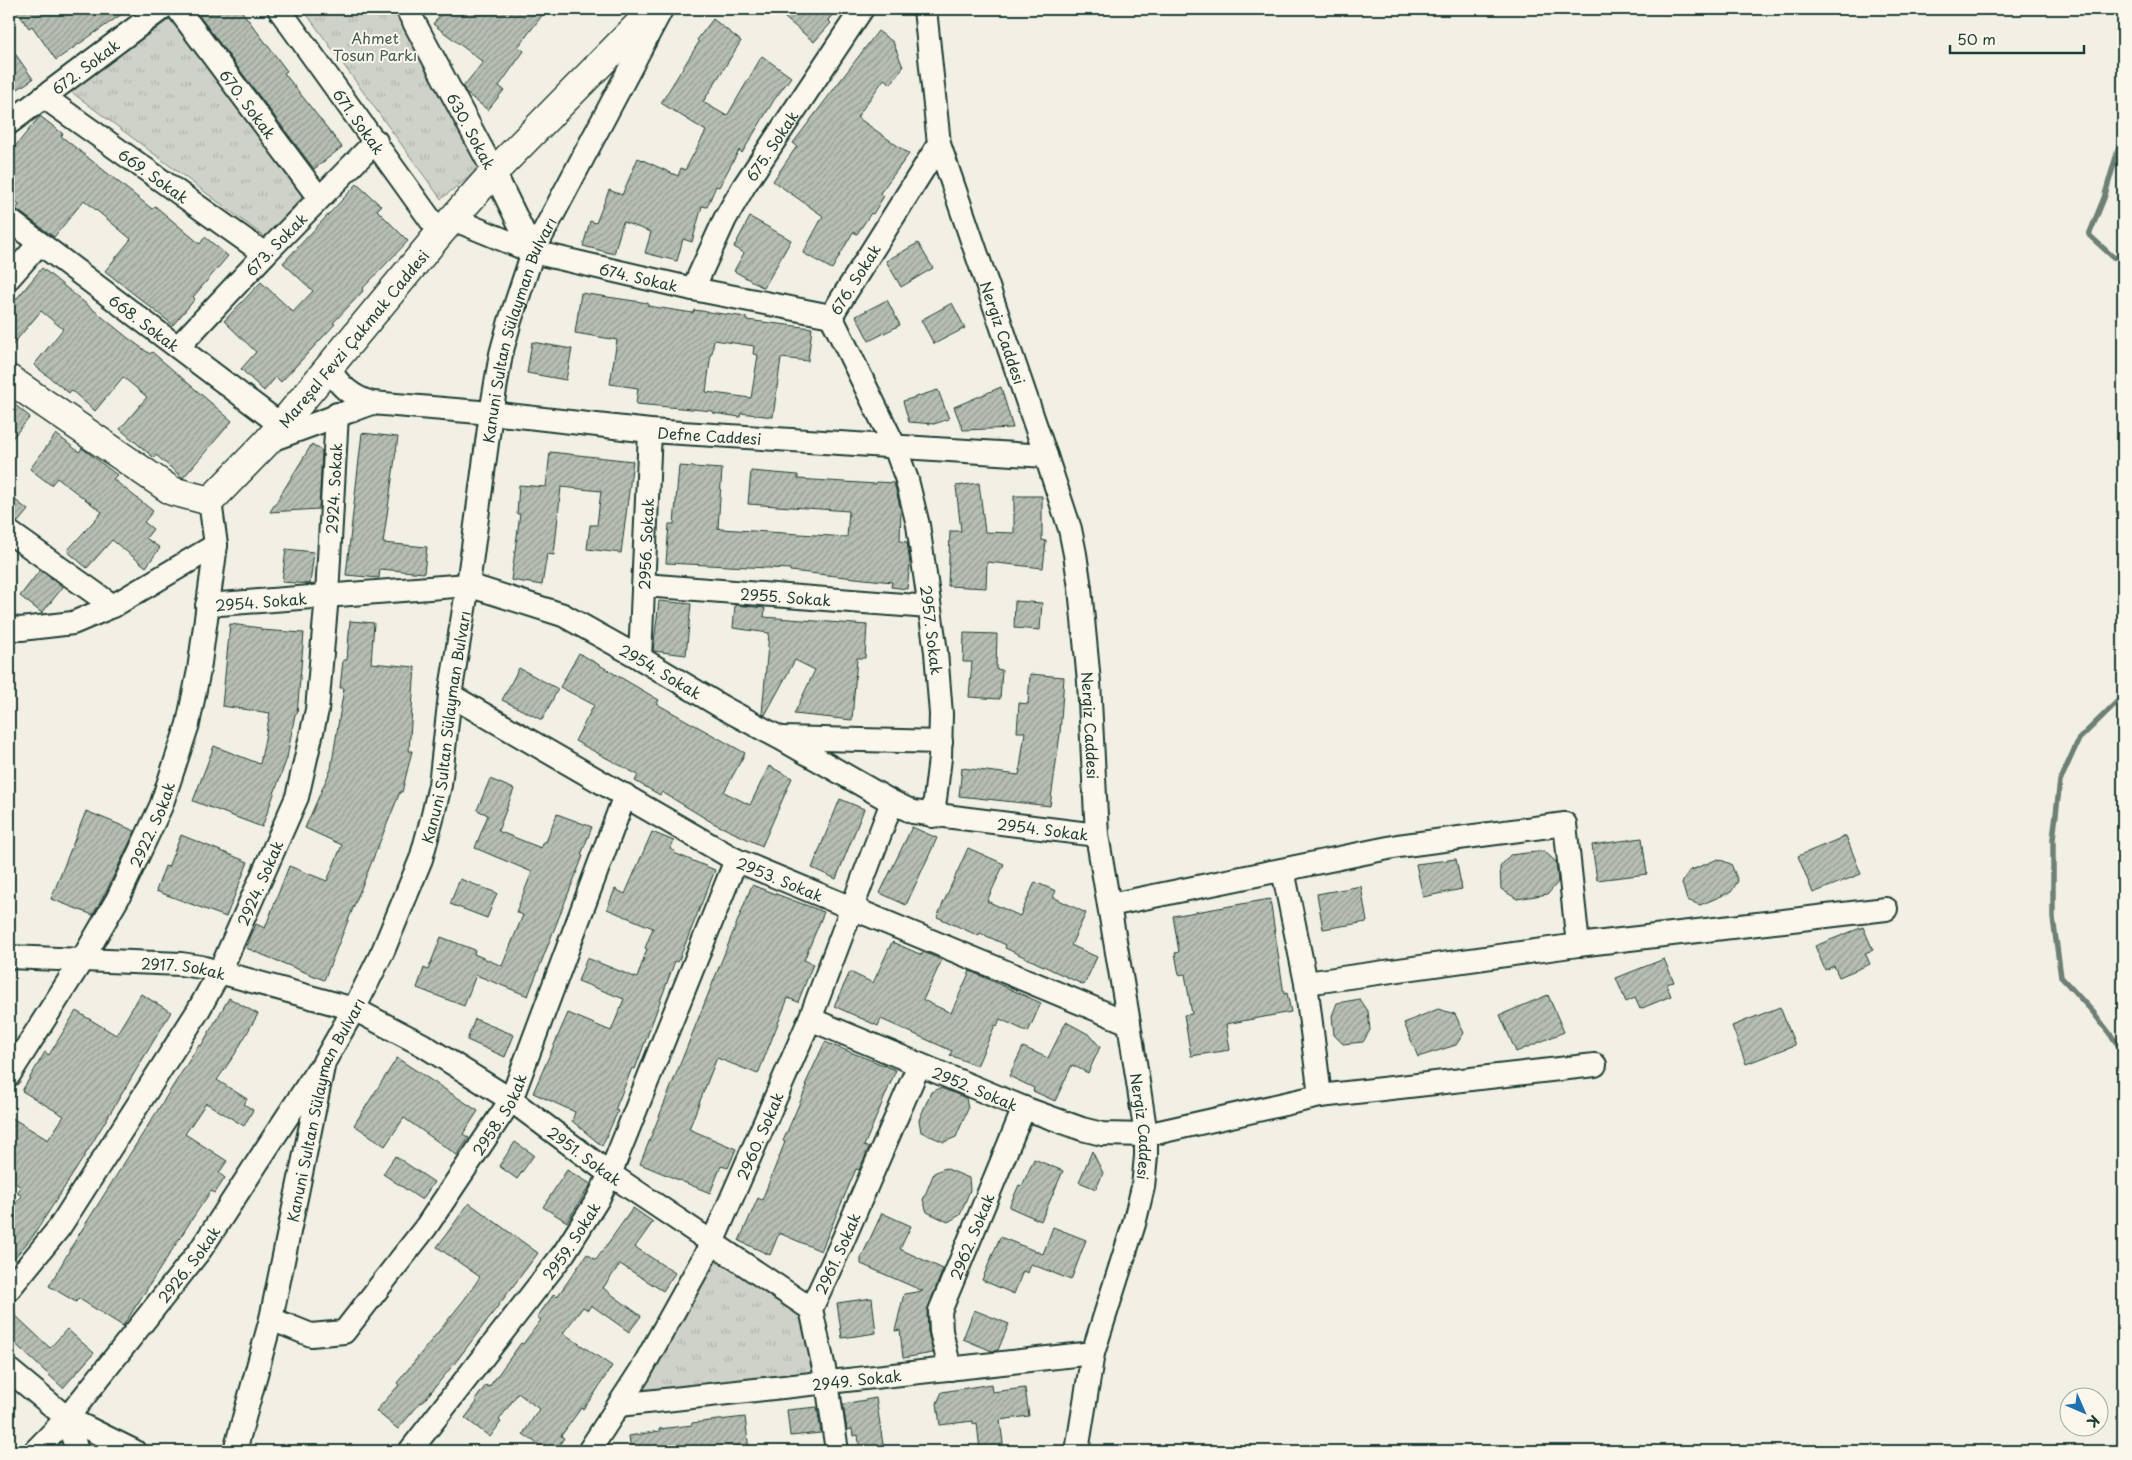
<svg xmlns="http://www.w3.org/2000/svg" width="2132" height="1460" font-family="'Playpen Sans',sans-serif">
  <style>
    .park { fill: url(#park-tufts); stroke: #77887e }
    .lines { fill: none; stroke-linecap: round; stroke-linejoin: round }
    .stream { stroke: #6e7f75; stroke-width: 5.5 }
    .building { fill: url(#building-hatch); stroke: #1f3d34; fill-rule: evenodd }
    .minor-casing { stroke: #1f3d34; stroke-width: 26 }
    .major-casing { stroke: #1f3d34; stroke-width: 31 }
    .minor { stroke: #fbf7ec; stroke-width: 22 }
    .major { stroke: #fbf7ec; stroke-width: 28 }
    .labels { text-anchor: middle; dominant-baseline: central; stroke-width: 4; stroke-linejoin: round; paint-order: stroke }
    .park-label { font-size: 15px; fill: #425b52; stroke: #fbf7ec }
    .street-label { font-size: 15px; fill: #1f3d34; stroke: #fbf7ec }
  </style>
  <defs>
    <pattern id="park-tufts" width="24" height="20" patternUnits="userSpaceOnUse" patternTransform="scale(1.25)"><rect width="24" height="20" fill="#cfd2c8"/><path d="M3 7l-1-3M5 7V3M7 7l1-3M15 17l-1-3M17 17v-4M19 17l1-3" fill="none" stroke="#b1b5ac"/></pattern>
    <pattern id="building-hatch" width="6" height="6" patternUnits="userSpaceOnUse" patternTransform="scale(1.25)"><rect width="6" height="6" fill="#b7beb3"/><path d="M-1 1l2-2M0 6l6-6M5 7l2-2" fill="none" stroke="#949c92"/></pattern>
  </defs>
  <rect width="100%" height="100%" fill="#f2f0e5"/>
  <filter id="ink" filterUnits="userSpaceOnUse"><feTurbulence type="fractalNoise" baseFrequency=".02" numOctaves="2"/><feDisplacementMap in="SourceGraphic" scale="10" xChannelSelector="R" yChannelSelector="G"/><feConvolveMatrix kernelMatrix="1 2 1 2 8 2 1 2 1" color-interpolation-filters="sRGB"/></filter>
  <g filter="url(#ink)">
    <path class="park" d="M303,9H397L480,168L441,199Z
      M170,19L305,194L265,237L70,91Z
      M718,1256L799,1307L815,1374L645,1394L640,1380Z"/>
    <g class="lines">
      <path class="stream" d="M2117,9L2123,29
        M2123,133L2104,198L2089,235L2113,257L2123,259
        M2123,696L2079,739L2060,781L2053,839V918L2061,977L2093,1012L2123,1051"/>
    </g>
    <path class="building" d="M15,9H129L56,60L32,26L29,28Z
      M194,9H240L287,71L284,73L342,147L314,169Z
      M445,9H547L518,47L524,51L499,86L504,90L488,110L466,93L463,87L483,62L433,24Z
      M793,9H838L828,20L831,23L814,42L785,18Z
      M713,19L741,41L703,102L727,116L762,56L791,77L774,100L742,153L739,150L719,187L716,186L707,207L702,206L692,242L683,239L677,261L645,253L651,232L623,222L614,254L583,246L590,221L596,223L609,190L622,195L638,158L678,176L681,168L685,170L706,131L661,103L699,42L697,40Z
      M878,31L893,42L903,67L891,84L884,79L857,117L909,154L880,193L884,196L873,214L871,213L857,234L853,232L832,269L803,253L823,216L773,181L797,146L793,143Z
      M9,45L33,79L9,95Z
      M40,116L63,134L61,136L152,209L155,206L200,244L205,237L228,256L193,297L195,299L173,325L105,271L131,239L84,200L54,237L16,209L19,205L9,196V154Z
      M357,184L381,206L377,210L408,241L362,289L363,291L333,323L335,324L281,382L276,377L264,391L241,369L256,352L224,321L261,282L293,312L313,291L283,263Z
      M750,217L791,240L764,288L734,271L744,253L734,247Z
      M918,243L933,268L901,287L886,261Z
      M42,268L128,338L150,354L152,352L232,421L183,478L156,455L154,458L120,429L147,397L123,377L95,411L71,390L69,393L34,365L63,329L41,311L9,349V308Z
      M581,293L648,303V306L693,313L694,310L746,317V320L812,328L808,361L781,358L773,417L741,413L740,417L713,413V411L636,404L638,388L610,384L617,340L575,333ZM714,340L754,346L753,354L758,355L751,398L706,392L711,353H712Z
      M887,300L900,325L869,341L856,316Z
      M952,303L965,328L934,344L921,320Z
      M532,342L572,349L566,380L527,373Z
      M1001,387L1013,428L963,430L954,407Z
      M938,390L949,419L934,424L909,422L903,401Z
      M9,400L30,417L9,442Z
      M362,433L398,437L383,543L427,547L424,573L380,569L379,578L346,575Z
      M56,434L79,452L82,448L117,475L113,479L153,511L144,522L153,529L146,538L160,548L146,567L112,540L87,568L67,551L102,512L57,478L51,485L30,469Z
      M312,444L322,451L319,509L270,512Z
      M550,452L633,461L621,553L587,549L590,525H597L601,491L561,487L554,555L547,554L542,585L511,580L520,514H517L519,485L546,487Z
      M679,466L722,469L718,528L721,529L847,537L849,511L748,504L751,471L798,475V479L876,484V482L894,483L901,510L900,541L907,542L910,564L907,589L891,587L892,582L790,571V569L666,563L669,524H674Z
      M979,483L985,532L1014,533V496H1042V540L1046,541L1043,568L987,562L986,588L948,586L950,531H961L956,486Z
      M9,495L28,510L18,522L9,519Z
      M286,549L314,552L310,584L282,582Z
      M40,570L63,587L42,613L20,596Z
      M659,601L691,604L686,655L653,651Z
      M1015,601L1042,603L1040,630L1014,628Z
      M735,605L765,608L764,617L867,625L865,658H857L852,720L794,714L815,670L795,660L765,715L762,714L769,633L733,628Z
      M350,621L374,623L371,663L415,667L409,751H412L402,792H400L324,980L246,948L256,924L265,928L289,866L327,881L342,845L305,828L331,769L344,688H340L343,660H347Z
      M230,624L261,628V630L304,633L297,714H295L287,758L262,827L193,801L214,746L260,764L270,713L222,706Z
      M964,633L997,634L996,669L1002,670L1000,699L969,697L972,662H963Z
      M579,653L659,700L657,704L745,753L724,792L750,805L769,766L792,778L762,846L713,823L662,792L660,795L635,781L638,775L575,741L594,705L560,687Z
      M519,668L558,689L542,720L502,700Z
      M1030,674L1064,677L1060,734L1050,806L959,796L962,768L1019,775L1025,732H1017L1019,703L1028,704Z
      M490,779L514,789L498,831L541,848L544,841L546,842L557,814L592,827L581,855L583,856L528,996L476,975L464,1006L417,988L424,968L428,970L441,937L475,950L474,954L502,966L523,915L516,912L532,872L475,848L488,815L477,810Z
      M840,799L864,809L836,879L812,868Z
      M86,811L135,831L106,892L93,915L51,899Z
      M912,827L937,838L906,905L880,893Z
      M652,832L674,841L670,849L675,851L674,853L715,870L678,962L675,961L635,1069L632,1068L615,1110L618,1111L602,1146L572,1121L575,1112L533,1093L568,1013L611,1031L624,999L578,981L587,958L637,978L647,949L645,948L653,928L607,909L615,889L625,894Z
      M181,835L248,862L226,917L156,891L165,866L168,867Z
      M1846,836L1861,874L1813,893L1798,856Z
      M1642,838L1647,874L1597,880L1592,845Z
      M968,848L1004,864L987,901L1020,916L1035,882L1056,891L1053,897L1086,913L1071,945L1097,957L1084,985L1005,948L1006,945L980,933L979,936L937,917Z
      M1544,851L1556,862L1558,882L1548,894L1517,899L1501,889L1500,867L1510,855Z
      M1456,859L1462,889L1423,897L1416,864Z
      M1718,859L1731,864L1738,881L1731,892L1700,905L1687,900L1682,883L1689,871Z
      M460,879L497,893L487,918L450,904Z
      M752,885L824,912L804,960L813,964L798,1002L788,998L758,1074L717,1058L716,1060L689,1129L736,1149L728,1168L721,1166L710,1193L640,1164Z
      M1361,886L1367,922L1323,929L1317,894Z
      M1270,899L1284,994L1287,993L1291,1012L1226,1024L1230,1050L1191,1056L1184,1015L1192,1014L1185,974L1179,975L1175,953L1179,952L1173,916Z
      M1863,927L1873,950L1865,953L1870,964L1839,977L1834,966L1825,970L1815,946Z
      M892,942L922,955L923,952L942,960L923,1000L951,1013L970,971L1041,1003L1028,1032L1000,1019L997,1026L995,1025L977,1066L950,1055L952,1051L881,1019L878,1026L834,1006L850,972L873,983Z
      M1664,959L1674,982L1666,984L1671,996L1640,1009L1635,998L1626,1002L1616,978Z
      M141,994L171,1012L82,1160L33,1236L9,1264V1211L22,1196L17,1193L21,1187L9,1179V1116L48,1140L64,1116L22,1091L45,1052L49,1055L76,1011L116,1035Z
      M1548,995L1564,1032L1516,1052L1500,1015Z
      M229,998L258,1014L235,1054L217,1080L247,1099L244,1104L253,1110L244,1126L206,1103L185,1134L227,1161L219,1173L225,1178L215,1193L211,1191L194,1216L123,1326L78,1298L76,1302L49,1286L78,1236L199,1045L201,1046Z
      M1360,999L1368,1011L1370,1030L1363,1042L1343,1044L1334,1035L1332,1016L1337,1003Z
      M1780,1007L1795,1045L1746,1064L1732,1026Z
      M1438,1009L1455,1014L1464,1033L1456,1045L1418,1057L1404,1023Z
      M475,1019L514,1035L505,1057L467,1040Z
      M1066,1022L1090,1035L1100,1047L1088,1073L1072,1065L1055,1101L1033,1091L1034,1088L1009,1076L1023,1047L1048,1058Z
      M825,1042L896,1070L864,1146L869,1148L859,1170L856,1169L821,1251L779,1233L770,1255L739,1241L758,1198L762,1200L785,1142L783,1141L807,1086L805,1085Z
      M397,1058L478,1111L463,1134L469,1138L457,1155L404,1118L385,1146L354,1125Z
      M941,1088L966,1098L968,1109L956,1137L944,1142L921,1132L919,1120L931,1092Z
      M515,1142L534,1155L517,1179L499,1166Z
      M1092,1151L1103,1173L1096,1189L1079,1182Z
      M395,1156L434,1182L422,1200L383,1174Z
      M1034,1159L1063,1171L1041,1221L1009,1207L1019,1185L1022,1186Z
      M945,1168L969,1178L970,1190L960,1215L948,1222L927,1212L923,1200L934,1173Z
      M567,1170L591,1184L567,1222L543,1207Z
      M469,1203L538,1253L458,1359L422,1403L421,1402L398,1429L376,1411L399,1385L397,1383L464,1300L480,1277L437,1247Z
      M633,1208L653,1222L635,1247L675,1273L663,1291L620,1264L603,1288L641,1316L629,1332L591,1305L588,1310L583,1307L563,1333L612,1366L595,1393L583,1409L581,1408L561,1436L564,1438L555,1451H548L523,1434L539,1409L518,1393L499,1420L501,1422L490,1437L465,1418L477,1402L475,1400L486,1385L489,1387L521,1343L523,1344L541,1320L537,1317L554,1294L557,1297L587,1254L596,1260Z
      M882,1213L911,1226L900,1249L943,1269L927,1311L928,1332L933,1353L903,1358L900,1330L895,1331L904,1294L923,1291L861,1264V1258Z
      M1053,1227L1086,1240L1071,1280L1031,1264L1028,1273L1023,1271L1014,1294L982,1280L1000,1237L1043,1254Z
      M872,1298L876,1333L842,1338L837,1303Z
      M974,1310L1009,1324L998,1350L992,1351L963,1339Z
      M15,1315L50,1348L67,1329L94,1353L63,1388L9,1338V1322Z
      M991,1384L992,1392L1025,1388L1029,1416L1000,1420L1004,1451H980L977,1423L973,1424V1421L940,1425L937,1403L942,1392Z
      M876,1398L884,1451H860L858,1435L853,1436L852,1429L847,1430L843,1404Z
      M817,1407L821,1433L790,1436L787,1410Z
      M745,1417L749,1450L631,1451L629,1436L660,1431L659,1429L692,1425V1423Z"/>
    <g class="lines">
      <defs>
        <g id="minor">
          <path id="s1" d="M178,9L319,198"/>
          <path id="s2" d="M279,9L440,233"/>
          <path id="s3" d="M407,9L494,172L533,252"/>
          <path id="s4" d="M925,9L939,144L1046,456L1070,529L1075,554L1080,588L1089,682L1097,835L1129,1023L1146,1135V1156L1143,1187L1134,1224L1093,1353L1077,1451"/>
          <path id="s5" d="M44,97L265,254"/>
          <path id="s6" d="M9,123L161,9"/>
          <path id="s7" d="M453,219L533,252L693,289L831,316"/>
          <path id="s8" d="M9,220L281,425"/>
          <path d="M9,278L39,244"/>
          <path id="s9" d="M693,289L725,219L744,186L862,9"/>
          <path id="s10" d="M178,347L265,254L376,141"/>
          <path id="s11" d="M372,403L491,413L650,431L1046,456"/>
          <path d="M268,441L372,403C351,397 340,386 328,368"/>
          <path d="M9,532L113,606"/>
          <path id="s12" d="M644,585L929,607"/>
          <path id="s13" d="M207,605L468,585L563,615L640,658L722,707L780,738L892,802L913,812L1097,835"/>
          <path d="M9,628L21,629L73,623L113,606L216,545"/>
          <path id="s14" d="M640,658L650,431"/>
          <path id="s15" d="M450,695L736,860L1129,1023"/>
          <path d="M782,738L941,742"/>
          <path id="s16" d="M933,816L940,758L941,714L936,652L918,525L907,480L895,447L831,316L939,144"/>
          <path d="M1110,905L1398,846L1565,824L1578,945"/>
          <path id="s17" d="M9,957L181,964L201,967L354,1009L423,1045L511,1100L610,1174L811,1309"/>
          <path d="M1306,983L1578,945L1886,909"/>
          <path id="s18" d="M810,1019L1024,1108L1082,1129L1102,1134L1146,1135L1320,1096L1306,983L1283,870"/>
          <path id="s19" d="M9,1075L82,960L118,898L161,806L188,724L199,670L216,545L210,501"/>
          <path d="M1320,1096L1595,1065"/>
          <path id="s20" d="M9,1289L59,1228L198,1011L220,971L297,797L317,710L327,595L337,414"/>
          <path id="s21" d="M271,1319L311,1335L344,1332L426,1227L511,1100L625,795"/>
          <path id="s22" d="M950,1369L941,1331L940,1311L1024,1108"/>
          <path d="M9,1370L67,1418L134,1451"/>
          <path id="s23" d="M619,1405L1093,1353"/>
          <path d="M67,1418L77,1451"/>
          <path id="s24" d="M35,1451L67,1418L201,1249L317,1071"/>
          <path id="s25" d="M235,1451L271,1319L324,1062L354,1009L383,951L421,859L432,819L440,785L450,695L468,585L491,413L501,354L510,321L533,252L661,10"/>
          <path id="s26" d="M410,1451L564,1253L598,1199L610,1174L736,860"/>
          <path id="s27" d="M589,1451L640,1372L712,1243L810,1019L892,802"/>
          <path id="s28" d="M837,1451L827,1382L811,1309L840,1247L919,1065"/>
        </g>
        <g id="major">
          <path id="s29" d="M9,379L172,491L210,501L268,441L440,233L494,172L654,9"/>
        </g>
      </defs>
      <use href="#minor" class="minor-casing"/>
      <use href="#major" class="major-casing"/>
      <use href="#minor" class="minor"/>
      <use href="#major" class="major"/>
    </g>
  </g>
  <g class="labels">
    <g class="park-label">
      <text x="375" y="37">Ahmet<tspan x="375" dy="17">Tosun Parkı</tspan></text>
    </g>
    <g class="street-label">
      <text stroke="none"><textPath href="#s6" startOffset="95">672. Sokak</textPath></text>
      <text stroke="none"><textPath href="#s1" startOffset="118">670. Sokak</textPath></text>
      <text stroke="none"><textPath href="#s2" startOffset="138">671. Sokak</textPath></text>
      <text stroke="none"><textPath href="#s3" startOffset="138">630. Sokak</textPath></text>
      <text stroke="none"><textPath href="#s9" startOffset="164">675. Sokak</textPath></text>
      <text stroke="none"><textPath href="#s5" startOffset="135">669. Sokak</textPath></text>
      <text stroke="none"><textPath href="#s10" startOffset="142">673. Sokak</textPath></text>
      <text stroke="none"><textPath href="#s7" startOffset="195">674. Sokak</textPath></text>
      <text stroke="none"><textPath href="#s16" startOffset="564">676. Sokak</textPath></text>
      <text stroke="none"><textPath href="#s8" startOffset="170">668. Sokak</textPath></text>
      <text stroke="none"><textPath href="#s25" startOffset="1164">Kanuni Sultan Sülayman Bulvarı</textPath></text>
      <text stroke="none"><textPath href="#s4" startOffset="335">Nergiz Caddesi</textPath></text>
      <text stroke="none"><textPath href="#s29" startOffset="454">Mareşal Fevzi Çakmak Caddesi</textPath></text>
      <text stroke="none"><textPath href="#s11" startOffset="339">Defne Caddesi</textPath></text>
      <text stroke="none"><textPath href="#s20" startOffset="884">2924. Sokak</textPath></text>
      <text stroke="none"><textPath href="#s14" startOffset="114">2956. Sokak</textPath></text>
      <text stroke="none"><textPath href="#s12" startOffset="142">2955. Sokak</textPath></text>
      <text stroke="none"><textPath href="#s13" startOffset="54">2954. Sokak</textPath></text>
      <text transform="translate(932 630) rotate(83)">2957. Sokak</text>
      <text stroke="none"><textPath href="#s13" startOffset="474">2954. Sokak</textPath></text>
      <text stroke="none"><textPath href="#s4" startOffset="740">Nergiz Caddesi</textPath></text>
      <text stroke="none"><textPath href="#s25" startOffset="759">Kanuni Sultan Sülayman Bulvarı</textPath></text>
      <text stroke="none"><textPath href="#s19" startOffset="289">2922. Sokak</textPath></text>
      <text stroke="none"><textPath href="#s13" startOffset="894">2954. Sokak</textPath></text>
      <text stroke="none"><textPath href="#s15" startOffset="378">2953. Sokak</textPath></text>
      <text stroke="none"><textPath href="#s20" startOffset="479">2924. Sokak</textPath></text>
      <text stroke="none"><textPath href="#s17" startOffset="175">2917. Sokak</textPath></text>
      <text stroke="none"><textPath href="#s18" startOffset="179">2952. Sokak</textPath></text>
      <text stroke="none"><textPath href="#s25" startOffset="354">Kanuni Sultan Sülayman Bulvarı</textPath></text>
      <text stroke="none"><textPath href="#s21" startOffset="344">2958. Sokak</textPath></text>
      <text stroke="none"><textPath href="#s4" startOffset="1145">Nergiz Caddesi</textPath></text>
      <text stroke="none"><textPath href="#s27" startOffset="359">2960. Sokak</textPath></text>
      <text stroke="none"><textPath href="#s17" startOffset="625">2951. Sokak</textPath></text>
      <text stroke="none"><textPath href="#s22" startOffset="140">2962. Sokak</textPath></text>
      <text stroke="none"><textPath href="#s26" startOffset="265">2959. Sokak</textPath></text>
      <text stroke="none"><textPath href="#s28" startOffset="206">2961. Sokak</textPath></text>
      <text stroke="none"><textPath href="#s24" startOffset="242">2926. Sokak</textPath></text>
      <text stroke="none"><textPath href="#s23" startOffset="239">2949. Sokak</textPath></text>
    </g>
  </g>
  <rect width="2132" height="1460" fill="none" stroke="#fbf7ec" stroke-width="30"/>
  <rect x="15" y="15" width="2102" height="1430" fill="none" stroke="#1f3d34" stroke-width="2" filter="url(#ink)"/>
  <g transform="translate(2084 1412) rotate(135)"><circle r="24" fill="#fbf7ec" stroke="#a3ada2"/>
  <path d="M0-4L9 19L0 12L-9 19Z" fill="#1f6fb2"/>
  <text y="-8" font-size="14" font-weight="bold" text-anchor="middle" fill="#1f3d34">K</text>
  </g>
  <path d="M1950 45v8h134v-8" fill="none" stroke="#1f3d34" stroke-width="2.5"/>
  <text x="1957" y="45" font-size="15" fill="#1f3d34" stroke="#fbf7ec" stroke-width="4" paint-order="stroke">50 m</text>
</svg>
